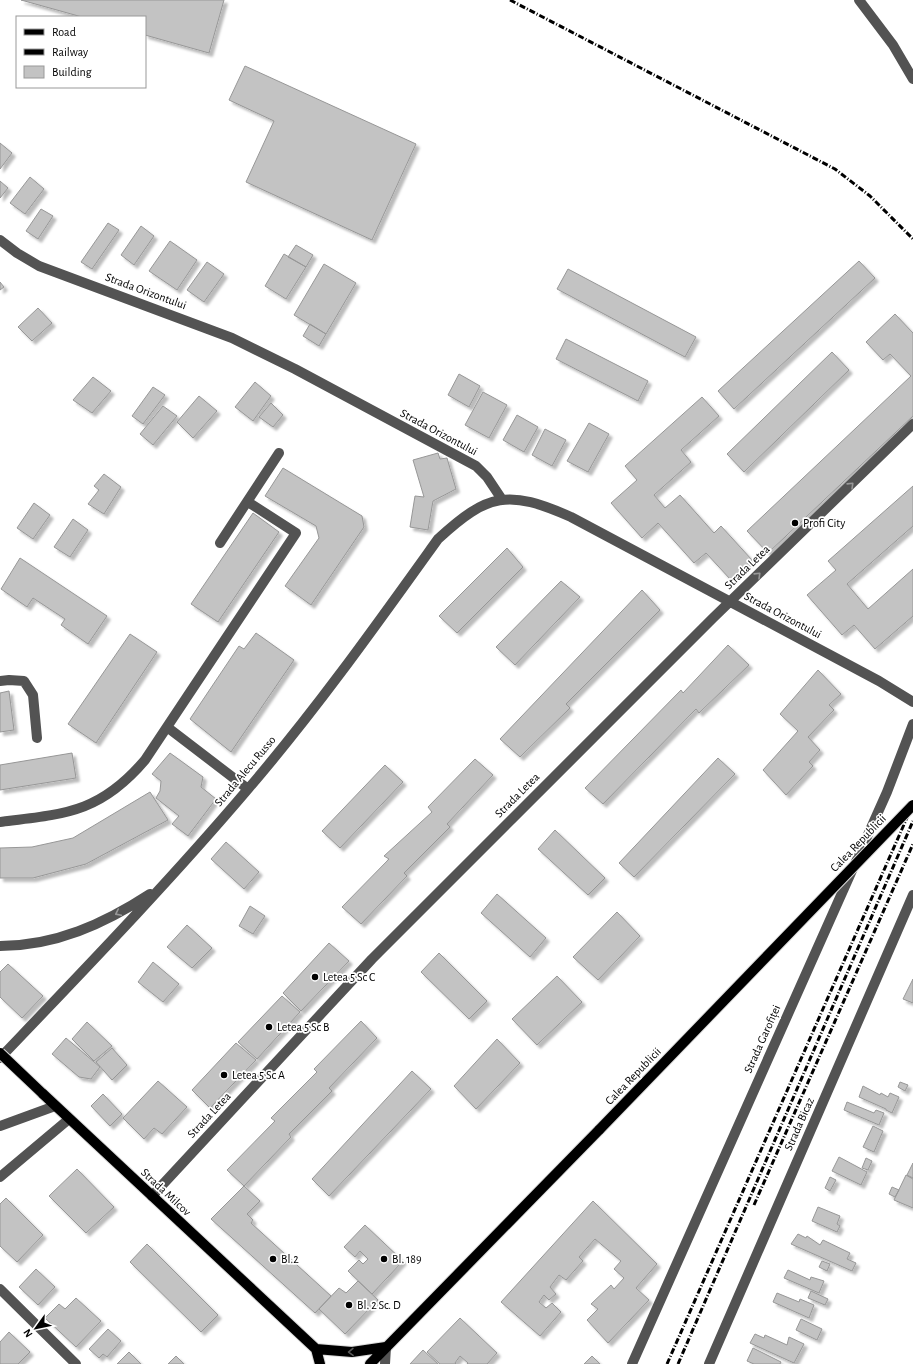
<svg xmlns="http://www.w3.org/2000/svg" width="913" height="1364" font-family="'Alegreya Sans',sans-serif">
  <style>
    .building { fill: #c3c3c3; stroke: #979797; filter: url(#shadow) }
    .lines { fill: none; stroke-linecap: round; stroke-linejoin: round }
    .major-casing { stroke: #dbdbdb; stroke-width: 12 }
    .minor { stroke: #535353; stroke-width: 10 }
    .major { stroke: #000; stroke-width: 10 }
    .rail { stroke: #000; stroke-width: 3; stroke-dasharray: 6 2 1 2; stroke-linecap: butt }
    .major-bridge-casing { stroke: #dbdbdb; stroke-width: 12; stroke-linecap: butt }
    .major-bridge { stroke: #000; stroke-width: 10 }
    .oneway { stroke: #989898 }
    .oneway2 { stroke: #595959 }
    .poi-dot { fill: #000; stroke: #fff; stroke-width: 1.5 }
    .labels { text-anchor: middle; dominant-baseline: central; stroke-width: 3.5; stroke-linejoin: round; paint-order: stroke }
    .street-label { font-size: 12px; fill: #000; stroke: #fff }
    .poi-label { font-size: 12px; fill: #000; stroke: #fff; text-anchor: start }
  </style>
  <defs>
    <filter id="shadow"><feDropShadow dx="3.5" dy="3.5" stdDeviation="1" flood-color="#0004"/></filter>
  </defs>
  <rect width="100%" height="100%" fill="#fff"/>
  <path class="building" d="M21,0H224L209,53L145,35V17H82Z
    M245,66L416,144L372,240L246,182L274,121L229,100Z
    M0,143L12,153L0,169Z
    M30,177L44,189L25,214L10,203Z
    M0,181L8,188L0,198Z
    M41,209L53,216L38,239L26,231Z
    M108,223L119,230L92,269L81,262Z
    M141,226L154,236L134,265L121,255Z
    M170,241L197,260L177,290L149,271Z
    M296,245L313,255L306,267L288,257Z
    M284,254L306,267L286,299L265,286Z
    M859,261L875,278L734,409L718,391Z
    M207,262L224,274L204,302L187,290Z
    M324,264L356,283L326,334L294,315Z
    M568,269L696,337L685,357L557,289Z
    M0,282L4,287L0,290Z
    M38,308L52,323L32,341L18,327Z
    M895,314L913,333V416L768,553L747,531L911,376L890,354L883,360L866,342Z
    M310,324L326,334L319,346L303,336Z
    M566,339L648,381L638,401L556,359Z
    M832,352L849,370L744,472L727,454Z
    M459,374L480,386L469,407L448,395Z
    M93,377L111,391L92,413L73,400Z
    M255,382L271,396L253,421L235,407Z
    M153,387L165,395L143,424L132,416Z
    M483,392L507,405L489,438L465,425Z
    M199,396L217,411L193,438L177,422Z
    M702,397L719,416L681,450L691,462L654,495L665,508L680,495L714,533L721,526L752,560L730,579L706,553L694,563L658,523L642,538L611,503L637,480L625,466Z
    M271,403L283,415L273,427L259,417Z
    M163,406L177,416L153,445L140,434Z
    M517,415L538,427L524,452L503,440Z
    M589,423L609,434L588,472L567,461Z
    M545,429L566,440L552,466L532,455Z
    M438,453L440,459L447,458L456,489L433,501L428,530L410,527L415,496L424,497L413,460Z
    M283,468L362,516L364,527L311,605L285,586L319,538L316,526L265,496Z
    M104,474L121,487L104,514L88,504L99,490L94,486Z
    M913,486V526L847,584L868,609L913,569V616L875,649L854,625L842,635L807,595L836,570L828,561Z
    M34,503L50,515L33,539L17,528Z
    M253,513L279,532L218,622L191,604Z
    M73,519L88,530L70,557L54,547Z
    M507,548L523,567L457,633L439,616Z
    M20,558L107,616L88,644L61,625L65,619L33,598L27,607L1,589Z
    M561,581L580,597L515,665L496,647Z
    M642,590L660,610L566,704L570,708L520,757L500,739Z
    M256,633L294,660L231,752L190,719L239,646L244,649Z
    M130,634L157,652L96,743L68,724Z
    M728,645L749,665L699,713L696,709L603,804L585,788L681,690L683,693Z
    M818,670L841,694L829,705L834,710L808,737L820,750L809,762L813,766L786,795L763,770L798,731L780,714Z
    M9,691L14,730L0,732V693Z
    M72,753L76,778L0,790V765Z
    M170,753L203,777L201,787L216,799L188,836L172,824L179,816L156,798L160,791L161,781L152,774Z
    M718,758L735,774L634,877L619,863Z
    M475,759L493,775L447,824L450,827L404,873L407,876L361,924L342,907L389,859L384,856L432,812L428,807Z
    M385,765L403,782L340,848L322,831Z
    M150,792L168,820L86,864L33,878H0V848L32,847L73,838Z
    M555,830L605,878L588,895L538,849Z
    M226,842L259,872L244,889L211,859Z
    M497,894L546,938L530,957L481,913Z
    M250,906L265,916L253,934L239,926Z
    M617,912L640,936L598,980L573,957Z
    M187,925L212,948L192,968L167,947Z
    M329,943L349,961L301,1011L283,993Z
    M439,953L487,1001L469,1019L421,972Z
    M153,962L179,984L163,1002L138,982Z
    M8,964L43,996L22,1018L0,997V972Z
    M557,976L582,1002L537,1045L512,1019Z
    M913,979V1003L903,999Z
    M282,996L300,1012L257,1059L238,1042Z
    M361,1021L377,1038L329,1088L332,1091L289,1134L291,1137L244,1186L227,1170L275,1121L271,1118L317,1072L314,1069Z
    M87,1022L112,1046L94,1061L72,1039Z
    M66,1038L100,1067L91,1079L79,1077L52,1054Z
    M497,1039L520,1063L476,1109L454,1086Z
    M236,1043L256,1060L210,1108L192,1090Z
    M112,1048L127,1065L112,1080L96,1062Z
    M412,1071L431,1089L329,1196L312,1179Z
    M158,1081L187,1107L162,1134L154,1128L144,1139L123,1118Z
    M900,1082L908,1085L905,1091L898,1087Z
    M863,1086L880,1095L881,1093L888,1097L890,1093L899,1097L892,1113L886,1110V1109L859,1097Z
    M103,1094L122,1114L110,1126L91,1106Z
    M847,1102L874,1113L876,1110L884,1113L879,1125L844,1110Z
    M873,1126L883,1131L874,1152L863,1147Z
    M839,1157L867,1172L861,1185L832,1171Z
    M866,1158L872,1161L868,1170L862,1168Z
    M913,1163V1178L907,1175Z
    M77,1169L114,1207L86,1233L49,1196Z
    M906,1175L913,1179V1208L894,1200Z
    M830,1177L836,1180L830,1191L825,1188Z
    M244,1186L260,1201L247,1214L253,1220L251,1223L331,1296L315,1313L211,1219Z
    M892,1187L899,1190L895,1197L889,1194Z
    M6,1198L43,1235L17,1262L0,1246V1204Z
    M593,1201L657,1264L636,1288L649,1300L608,1343L587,1320L598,1309L591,1304L611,1285L614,1289L624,1278L614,1269L621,1261L595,1239L579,1257L583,1261L566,1280L559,1275L550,1287L556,1294L549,1300L544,1295L539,1302L546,1308L552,1303L561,1312L540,1336L501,1302Z
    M818,1207L840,1216L837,1224L840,1226L837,1232L812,1221Z
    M365,1225L403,1261L372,1294L348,1271L359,1260L363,1264L368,1259L360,1251L355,1257L344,1247Z
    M798,1234L806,1238L807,1236L820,1245L823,1240L850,1253L847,1259L856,1263L852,1271L791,1244Z
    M147,1244L218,1315L201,1332L130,1262Z
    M822,1261L830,1264L827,1271L819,1267Z
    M36,1269L55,1287L38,1305L19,1287Z
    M788,1270L810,1280L811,1277L824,1281L819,1293L784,1278Z
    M358,1281L378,1300L345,1334L319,1309L339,1288L346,1293Z
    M811,1291L828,1299L825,1305L808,1298Z
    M777,1293L799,1302L800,1299L814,1305L809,1318L773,1302Z
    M76,1298L101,1321L76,1347L45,1318L59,1304L65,1309Z
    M460,1318L497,1353L487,1364H467L468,1363L460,1356L455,1363L456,1364H440L427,1352Z
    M801,1319L822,1329L817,1340L796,1330Z
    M108,1329L121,1341L107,1357L103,1354L99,1358L89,1349Z
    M9,1332L30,1352L18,1364H0V1342Z
    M755,1334L764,1338L765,1335L787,1345L789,1337L804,1344L794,1363L750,1343Z
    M753,1348L781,1362L780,1364H754L747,1361Z
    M423,1350L438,1364H410Z
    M129,1352L141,1364H117Z
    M176,1356L184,1364H168Z
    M592,1356L600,1364H584Z"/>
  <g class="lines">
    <defs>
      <path id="major" d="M42,1093L316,1349L320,1364
        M316,1349L352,1352L386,1347
        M370,1364L600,1129"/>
    </defs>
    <use href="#major" class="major-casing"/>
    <path class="minor" d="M859,0L893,45L913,79
      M0,240L17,253L39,266L232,338L295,369L476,466L487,477L501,498
      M220,543L279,453
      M0,681L9,680L24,681L33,695L37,738
      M167,727L248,789
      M0,822C65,814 100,813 145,760L296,533L248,502
      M0,946C55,946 104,924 150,894
      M0,1058C84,970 169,882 248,789C316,710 377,624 438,539C488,493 508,489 571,517L879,681L913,702
      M0,1126L55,1106
      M0,1177L69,1119
      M152,1196L372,959L713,618L913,424
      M0,1289L76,1364
      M385,1364L386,1347
      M632,1364L887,792L913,724
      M709,1364L913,895"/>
    <use href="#major" class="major"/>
    <path class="rail" d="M510,0L835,169L870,196L913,239
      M754,1205L913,844
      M667,1364L913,804
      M678,1364L913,821"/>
    <defs>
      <path id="major-bridge" d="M0,1053L42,1093
        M600,1129L913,805"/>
    </defs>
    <use href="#major-bridge" class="major-bridge-casing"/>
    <use href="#major-bridge" class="major-bridge"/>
  </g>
  <defs><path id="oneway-chevron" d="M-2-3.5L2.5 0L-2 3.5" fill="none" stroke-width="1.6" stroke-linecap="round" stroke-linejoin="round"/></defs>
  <g class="oneway">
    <use href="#oneway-chevron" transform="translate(851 485) rotate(-44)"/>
    <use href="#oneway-chevron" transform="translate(758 575) rotate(-44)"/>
    <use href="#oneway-chevron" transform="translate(118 913) rotate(154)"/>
  </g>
  <use class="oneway2" href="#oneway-chevron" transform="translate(351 1352) rotate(179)"/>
  <g class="poi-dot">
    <circle cx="795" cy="523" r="4"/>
    <circle cx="315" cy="977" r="4"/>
    <circle cx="269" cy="1027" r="4"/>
    <circle cx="224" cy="1075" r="4"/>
    <circle cx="273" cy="1259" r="4"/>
    <circle cx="384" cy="1259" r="4"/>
    <circle cx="349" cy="1305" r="4"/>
  </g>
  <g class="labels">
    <g class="street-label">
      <text transform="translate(146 291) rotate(20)">Strada Orizontului</text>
      <text transform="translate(439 432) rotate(28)">Strada Orizontului</text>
      <text transform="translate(747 567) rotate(-44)">Strada Letea</text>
      <text transform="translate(783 615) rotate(28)">Strada Orizontului</text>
      <text transform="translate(245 771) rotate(-50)">Strada Alecu Russo</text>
      <text transform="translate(517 795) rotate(-45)">Strada Letea</text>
      <text transform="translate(858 843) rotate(-46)">Calea Republicii</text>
      <text transform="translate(762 1039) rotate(-66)">Strada Garofiței</text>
      <text transform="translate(633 1076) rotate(-46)">Calea Republicii</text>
      <text transform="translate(209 1115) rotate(-47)">Strada Letea</text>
      <text transform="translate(799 1124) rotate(-66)">Strada Bicaz</text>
      <text transform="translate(166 1192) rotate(43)">Strada Milcov</text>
    </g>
    <g class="poi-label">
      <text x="803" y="523">Profi City</text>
      <text x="323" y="977">Letea 5 Sc C</text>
      <text x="277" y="1027">Letea 5 Sc B</text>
      <text x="232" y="1075">Letea 5 Sc A</text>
      <text x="281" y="1259">Bl.2</text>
      <text x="392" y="1259">Bl. 189</text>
      <text x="357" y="1305">Bl. 2 Sc. D</text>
    </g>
  </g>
  <rect x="16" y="16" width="130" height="72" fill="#ffffff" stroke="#999999"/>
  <rect x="24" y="29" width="20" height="6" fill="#000000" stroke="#999999"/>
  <text x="52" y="36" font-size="12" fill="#000000">Road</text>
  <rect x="24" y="49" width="20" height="6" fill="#000000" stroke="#999999"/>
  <text x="52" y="56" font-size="12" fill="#000000">Railway</text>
  <rect x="24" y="66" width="20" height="12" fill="#c3c3c3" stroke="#999999"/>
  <text x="52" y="76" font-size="12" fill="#000000">Building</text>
  <g transform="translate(36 1328) rotate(237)" stroke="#ffffff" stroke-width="3" paint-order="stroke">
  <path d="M0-3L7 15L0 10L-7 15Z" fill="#000000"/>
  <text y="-6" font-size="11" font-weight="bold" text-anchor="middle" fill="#000000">N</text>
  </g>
</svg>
